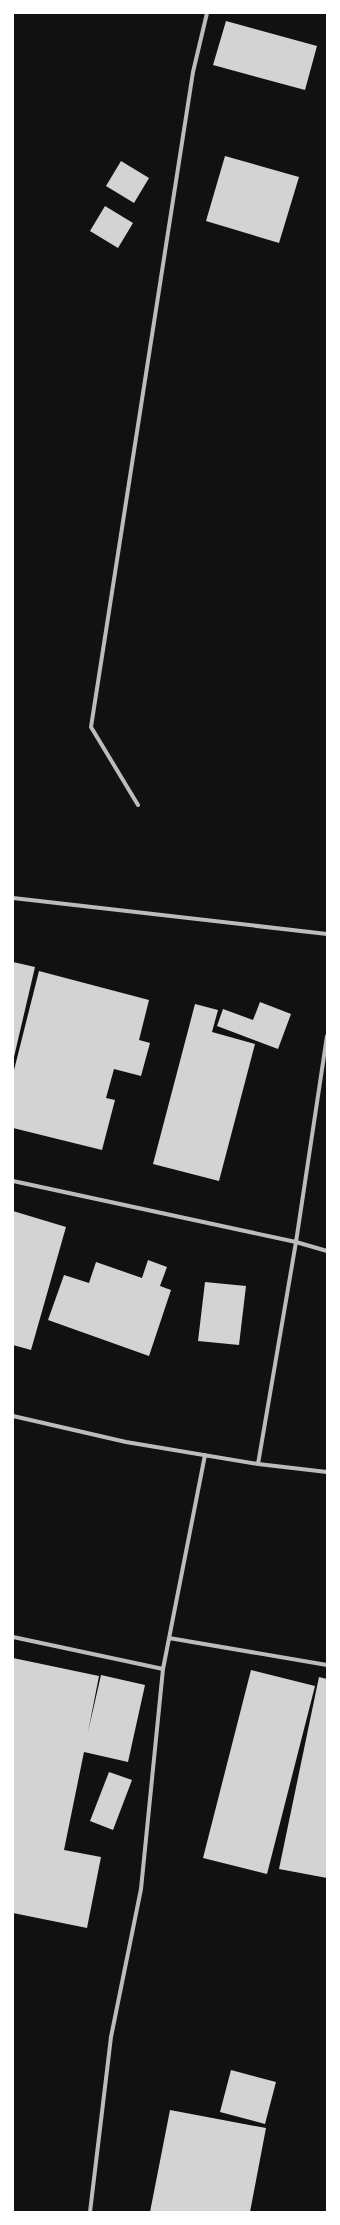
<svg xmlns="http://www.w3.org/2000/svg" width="340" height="2225" font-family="'Roboto Condensed',sans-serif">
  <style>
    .building { fill: #d3d3d3 }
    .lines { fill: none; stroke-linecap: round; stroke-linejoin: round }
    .minor { stroke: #bcbcbc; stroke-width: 4 }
  </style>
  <rect width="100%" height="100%" fill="#111"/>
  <path class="building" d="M226,21L317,46L305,90L213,65Z
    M225,156L299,177L279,243L206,221Z
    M121,161L149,178L134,203L106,186Z
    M105,206L133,223L118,248L90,231Z
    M13,962L35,967L14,1057H13Z
    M39,971L149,1000L139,1040L150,1043L141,1076L114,1069L106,1098L115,1100L102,1150L13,1128V1074Z
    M260,1002L291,1014L278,1049L217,1026L223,1009L253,1020Z
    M195,1004L218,1010L212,1032L255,1044L219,1181L153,1164Z
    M13,1211L66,1227L31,1350L13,1345Z
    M148,1260L167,1267L160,1286L171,1290L149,1356L48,1320L64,1275L89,1283L96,1262L142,1278Z
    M205,1282L246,1286L239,1345L198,1341Z
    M13,1658L99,1676L88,1732L101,1675L145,1685L128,1762L84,1752L64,1850L101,1857L87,1928L13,1913Z
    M251,1670L315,1686L267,1874L203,1858Z
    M319,1677L327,1679V1878L279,1869Z
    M109,1772L132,1780L113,1830L90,1821Z
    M231,2070L276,2082L265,2124L220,2112Z
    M170,2110L266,2128L250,2212H150Z"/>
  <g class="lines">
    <path class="minor" d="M138,805L91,727L193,72L207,13
      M13,898L327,934
      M327,1036L296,1242L258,1464L327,1472
      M13,1181L296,1242L327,1251
      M13,1416L126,1442L258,1464
      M13,1637L163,1669
      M169,1638L327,1665
      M90,2212L111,2037L141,1889L163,1669L205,1455"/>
  </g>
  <rect width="340" height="2225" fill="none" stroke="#ffffff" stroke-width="28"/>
</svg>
